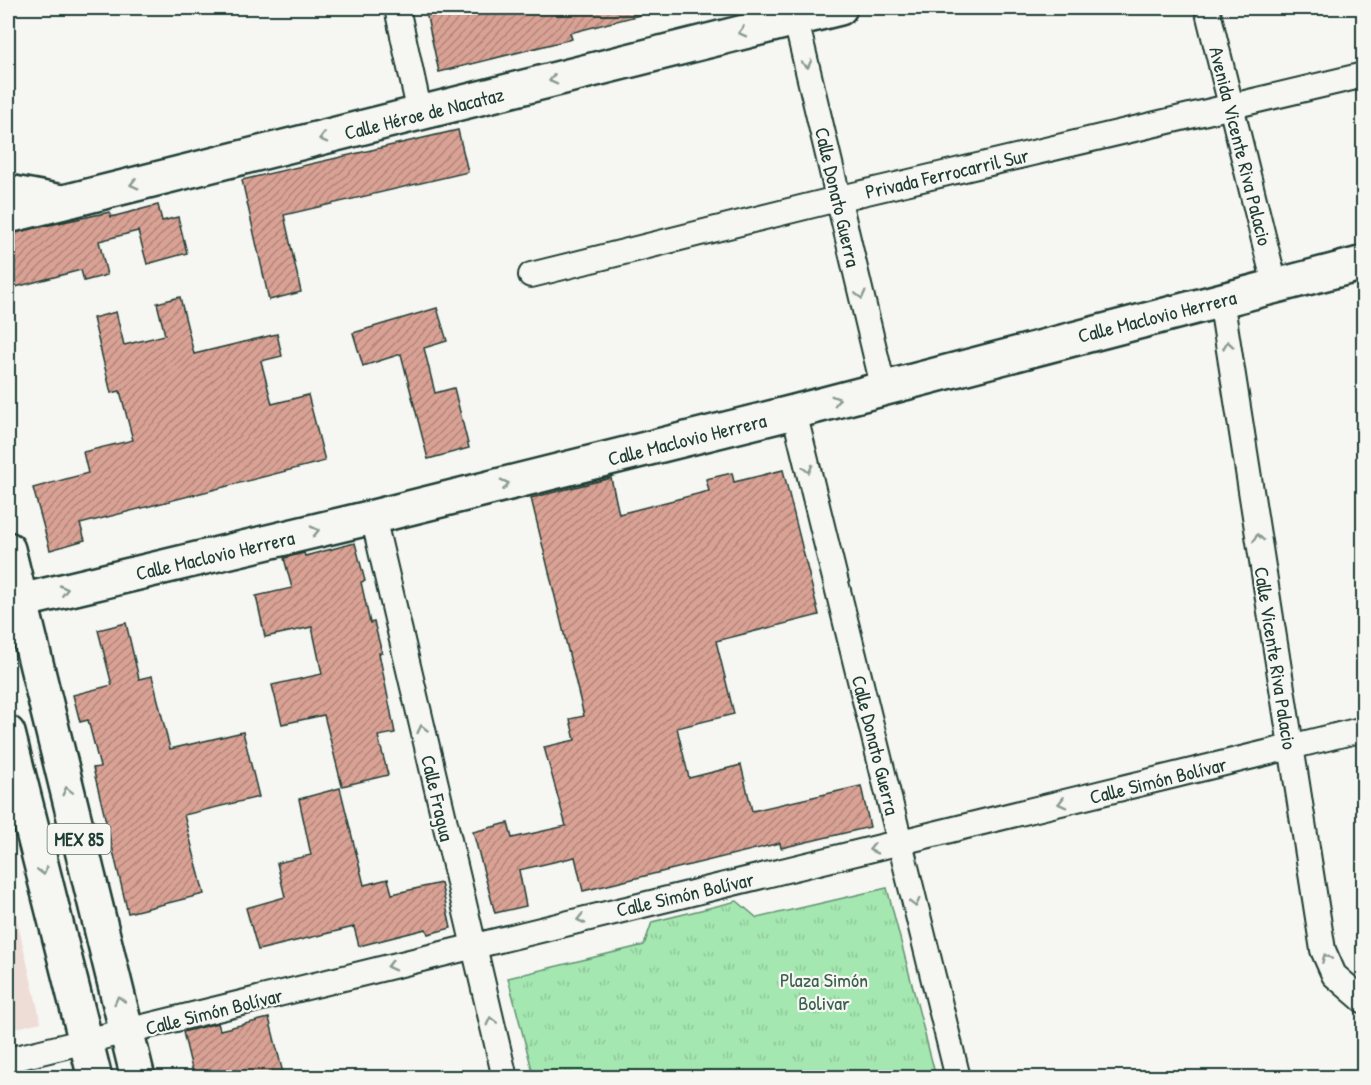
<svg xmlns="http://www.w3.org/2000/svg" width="1371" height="1085" font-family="'Patrick Hand',sans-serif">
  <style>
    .built { fill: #eeddd6 }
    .park { fill: url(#park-tufts); stroke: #629272; stroke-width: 1.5 }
    .building { fill: url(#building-hatch); stroke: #1f3d34; stroke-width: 1.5 }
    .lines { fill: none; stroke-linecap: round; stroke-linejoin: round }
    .street-casing { stroke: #1f3d34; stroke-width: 28 }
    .secondary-casing { stroke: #1f3d34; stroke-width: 38 }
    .primary-casing { stroke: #1f3d34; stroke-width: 38 }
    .street { stroke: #f6f6f2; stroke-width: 24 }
    .secondary { stroke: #f6f6f2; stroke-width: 33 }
    .primary { stroke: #f6f6f2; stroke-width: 33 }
    .oneway { stroke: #8a9a93 }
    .labels { text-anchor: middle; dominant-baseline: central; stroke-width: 4.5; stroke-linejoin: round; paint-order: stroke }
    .shield { fill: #f6f6f2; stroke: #60746d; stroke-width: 1.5 }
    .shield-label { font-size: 18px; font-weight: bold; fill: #1f3d34 }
    .street-label { font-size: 20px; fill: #1f3d34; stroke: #f6f6f2 }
    .park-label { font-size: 20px; fill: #3a5f4d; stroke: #f6f6f2 }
  </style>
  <defs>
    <pattern id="park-tufts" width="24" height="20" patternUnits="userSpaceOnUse" patternTransform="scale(1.5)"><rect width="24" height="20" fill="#a5e7b1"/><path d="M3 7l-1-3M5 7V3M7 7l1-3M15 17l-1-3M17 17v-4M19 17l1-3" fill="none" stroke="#8ec799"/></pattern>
    <pattern id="building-hatch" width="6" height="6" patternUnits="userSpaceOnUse" patternTransform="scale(1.5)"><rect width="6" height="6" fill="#daa295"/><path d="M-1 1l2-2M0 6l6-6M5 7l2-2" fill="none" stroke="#b0857a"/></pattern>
  </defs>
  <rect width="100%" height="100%" fill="#f6f6f2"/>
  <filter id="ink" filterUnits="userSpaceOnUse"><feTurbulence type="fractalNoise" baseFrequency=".0167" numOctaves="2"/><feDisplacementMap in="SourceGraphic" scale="12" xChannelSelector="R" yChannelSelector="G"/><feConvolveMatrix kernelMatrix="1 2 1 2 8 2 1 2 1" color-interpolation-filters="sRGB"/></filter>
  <g filter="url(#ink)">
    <path class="built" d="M8,882L41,1022L8,1030Z"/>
    <path class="park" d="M887,888L936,1077H534L508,978L644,945L652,922L737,901L757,918Z"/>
    <path class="building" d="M425,8H639L640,15L570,33L572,39L439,72Z
      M458,130L468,172L284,215L301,292L269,300L242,180Z
      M158,205L162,221L178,217L187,253L147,264L138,231L99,241L107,275L84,281L81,270L8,289V234L110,212L111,217Z
      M180,297L194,354L277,334L282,356L261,361L272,404L308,395L325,461L80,524L85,540L50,550L33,488L88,473L83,452L133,440L120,391L111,393L93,318L116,312L124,345L165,335L157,303Z
      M437,308L447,341L424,348L435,393L454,388L469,448L428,459L401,354L363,366L353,333Z
      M783,470L819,615L716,641L734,714L677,728L689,778L741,765L752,811L861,786L870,827L781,848L780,843L583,891L575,857L519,870L526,906L495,913L473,832L508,823L512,838L566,826L544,747L575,740L570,719L584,716L531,498L611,478L619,514L709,491L706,479L732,473L734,482Z
      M355,543L365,581L361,582L370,623L374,622L382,653H379L395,733L378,736L388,775L342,786L324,715L282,724L272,685L322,674L312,627L265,637L256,596L292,588L284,558L304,553L305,556Z
      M126,623L139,679L152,676L170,749L243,732L259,797L184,815L204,894L128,913L93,768L100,767L88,720L80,722L73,695L112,685L98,630Z
      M340,788L364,885L388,879L392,894L441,883L451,928L428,934L426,929L359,946L354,927L258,950L246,908L285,897L277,863L311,855L299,799Z
      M269,1018L284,1077H194L183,1032L218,1023L220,1030Z"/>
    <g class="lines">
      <defs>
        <path id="street" d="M397,8L420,114
          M793,8L883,386
          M1207,8L1275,285
          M531,275L837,199L1364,75
          M1221,299L1323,950L1334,975L1364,1001
          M794,412L958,1078
          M373,517L505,1078
          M8,1060L1364,729"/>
        <path id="secondary" d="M8,216L840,8
          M8,604L373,517L794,412L1364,263"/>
        <path id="primary" d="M8,192L62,202
          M8,549L138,1078
          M8,733L95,1078"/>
      </defs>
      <use href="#street" class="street-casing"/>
      <use href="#secondary" class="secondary-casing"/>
      <use href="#primary" class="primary-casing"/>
      <use href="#street" class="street"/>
      <use href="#secondary" class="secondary"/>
      <use href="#primary" class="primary"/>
    </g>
    <defs><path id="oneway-chevron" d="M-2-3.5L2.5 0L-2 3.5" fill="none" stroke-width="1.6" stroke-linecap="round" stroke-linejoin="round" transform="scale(1.5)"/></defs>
    <g class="oneway">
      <use href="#oneway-chevron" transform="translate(742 32) rotate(166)"/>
      <use href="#oneway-chevron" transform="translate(807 64) rotate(77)"/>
      <use href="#oneway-chevron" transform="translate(553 80) rotate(166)"/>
      <use href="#oneway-chevron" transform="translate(323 138) rotate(166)"/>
      <use href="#oneway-chevron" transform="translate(134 184) rotate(166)"/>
      <use href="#oneway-chevron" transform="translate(861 295) rotate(76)"/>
      <use href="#oneway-chevron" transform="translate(1228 345) rotate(-99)"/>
      <use href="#oneway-chevron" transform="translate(836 400) rotate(-16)"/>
      <use href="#oneway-chevron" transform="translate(808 469) rotate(76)"/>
      <use href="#oneway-chevron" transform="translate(505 484) rotate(-14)"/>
      <use href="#oneway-chevron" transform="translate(315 531) rotate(-13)"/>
      <use href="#oneway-chevron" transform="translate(1258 538) rotate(-99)"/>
      <use href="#oneway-chevron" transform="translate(64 590) rotate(-13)"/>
      <use href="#oneway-chevron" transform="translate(422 729) rotate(-103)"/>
      <use href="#oneway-chevron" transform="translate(67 791) rotate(-104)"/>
      <use href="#oneway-chevron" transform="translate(1062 803) rotate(166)"/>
      <use href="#oneway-chevron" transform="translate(873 849) rotate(167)"/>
      <use href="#oneway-chevron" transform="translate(43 871) rotate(76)"/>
      <use href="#oneway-chevron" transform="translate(915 903) rotate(76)"/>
      <use href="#oneway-chevron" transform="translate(581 919) rotate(167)"/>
      <use href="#oneway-chevron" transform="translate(1326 958) rotate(-113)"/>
      <use href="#oneway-chevron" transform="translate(391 966) rotate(166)"/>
      <use href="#oneway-chevron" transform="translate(119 1000) rotate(-104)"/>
      <use href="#oneway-chevron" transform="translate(491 1021) rotate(-104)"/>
    </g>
  </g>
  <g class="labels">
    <rect class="shield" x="47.5" y="824" width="63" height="30" rx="4.5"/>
    <g class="shield-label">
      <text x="79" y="839">MEX 85</text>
    </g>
    <g class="street-label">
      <text transform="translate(424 113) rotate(-14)">Calle Héroe de Nacataz</text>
      <text transform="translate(1241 146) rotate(76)">Avenida Vicente Riva Palacio</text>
      <text transform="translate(947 173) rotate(-13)">Privada Ferrocarril Sur</text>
      <text transform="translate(838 197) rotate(77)">Calle Donato Guerra</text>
      <text transform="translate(1157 316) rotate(-14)">Calle Maclovio Herrera</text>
      <text transform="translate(687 439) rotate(-14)">Calle Maclovio Herrera</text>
      <text transform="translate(215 555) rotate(-13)">Calle Maclovio Herrera</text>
      <text transform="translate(1276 658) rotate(81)">Calle Vicente Riva Palacio</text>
      <text transform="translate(876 745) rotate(76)">Calle Donato Guerra</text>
      <text transform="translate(1158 780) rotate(-14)">Calle Simón Bolívar</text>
      <text transform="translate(438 798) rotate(77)">Calle Fragua</text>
      <text transform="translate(685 894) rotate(-13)">Calle Simón Bolívar</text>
      <text transform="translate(214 1011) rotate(-14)">Calle Simón Bolívar</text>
    </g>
    <g class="park-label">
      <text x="824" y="979">Plaza Simón<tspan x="824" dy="23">Bolivar</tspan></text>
    </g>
  </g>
  <rect width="1371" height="1085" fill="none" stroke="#f6f6f2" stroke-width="30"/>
  <rect x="15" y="15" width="1341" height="1055" fill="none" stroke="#1f3d34" stroke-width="2" filter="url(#ink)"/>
</svg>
